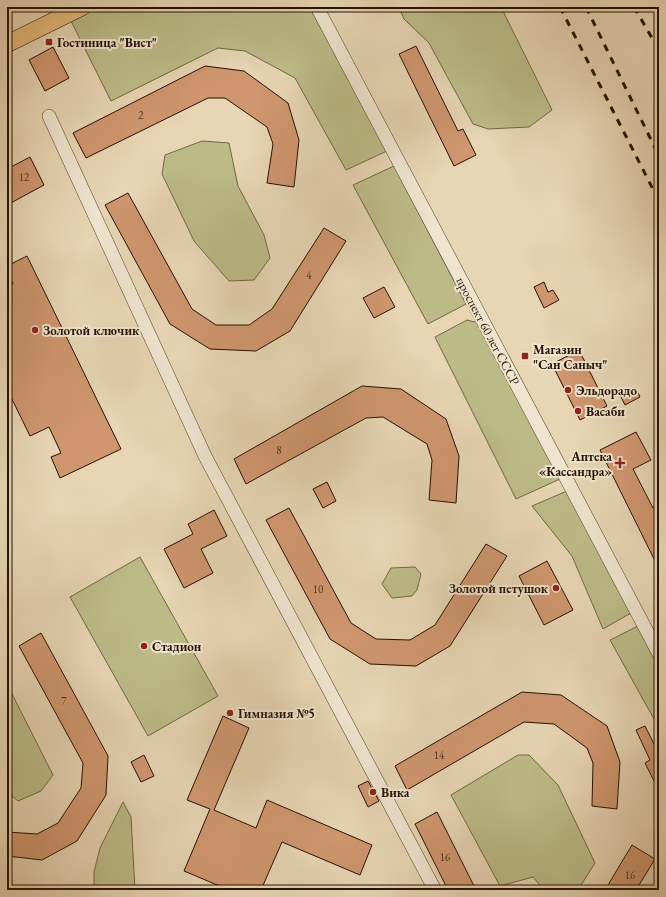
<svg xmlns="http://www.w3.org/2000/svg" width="666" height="897" font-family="'EB Garamond',serif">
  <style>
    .green { fill: #bcbb88; stroke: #726644 }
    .building { fill: #cf966f; stroke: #271000 }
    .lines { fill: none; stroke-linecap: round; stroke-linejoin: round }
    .minor-casing { stroke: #57412d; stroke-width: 14 }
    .major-casing { stroke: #271000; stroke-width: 18 }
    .minor { stroke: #efe4ce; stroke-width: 13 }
    .major { stroke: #e4ba7a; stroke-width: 17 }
    .rail { stroke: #271000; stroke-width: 3; stroke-dasharray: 7 7; stroke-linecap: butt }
    .poi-dot { fill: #8f2418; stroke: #efe4ce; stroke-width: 1.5 }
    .labels { text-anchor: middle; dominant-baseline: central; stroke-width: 4; stroke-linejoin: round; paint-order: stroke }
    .number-label { font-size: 11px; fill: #51321c }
    .poi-label { font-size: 13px; font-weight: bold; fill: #271000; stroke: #efe4ce; text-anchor: start }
    .street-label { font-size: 13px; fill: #271000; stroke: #efe4ce }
  </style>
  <rect width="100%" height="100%" fill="#e7d5b3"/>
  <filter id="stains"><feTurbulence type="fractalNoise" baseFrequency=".005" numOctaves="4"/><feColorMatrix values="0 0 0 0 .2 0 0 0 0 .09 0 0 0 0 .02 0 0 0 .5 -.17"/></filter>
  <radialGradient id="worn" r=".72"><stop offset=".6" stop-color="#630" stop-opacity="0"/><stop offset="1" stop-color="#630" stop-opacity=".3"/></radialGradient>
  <path class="green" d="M92,7H310L387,151L346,170L295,78L245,51L218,48L111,101L70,19Z
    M399,7H501L552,110L529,127L488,129L473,124L429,43L404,19Z
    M202,141L229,143L238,186L264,235L270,258L254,280L229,281L194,241L162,174L165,155Z
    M394,166L466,304L428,324L353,185Z
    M467,320L479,323L560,479L516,499L435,337Z
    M567,491L631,613L603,629L572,556L532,506Z
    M140,557L218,696L148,736L70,597Z
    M415,567L421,574L417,590L412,596L392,598L382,584L391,568Z
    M638,626L659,669V728L610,640Z
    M7,684L53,775L41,791L18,801L7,792Z
    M518,755H529L558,785L595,863L578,890H544L533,877L500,886L451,795Z
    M123,802L131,817L135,890H94V872L100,848Z"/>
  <path class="building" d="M416,46L458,131L463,129L476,155L454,166L399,54Z
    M53,47L69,78L45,91L29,60Z
    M205,66L244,71L288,103L299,140L294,187L267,183L273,144L267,127L225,98H208L86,158L73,133Z
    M30,157L44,185L7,205V169Z
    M128,193L192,309L216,325H249L272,309L324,228L346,241L290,331L256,351L210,349L170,324L105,205Z
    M27,256L121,449L60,478L51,457L61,453L49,427L30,436L7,389V287L13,284L7,271V266Z
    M544,282L548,292L553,290L559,300L544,308L534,287Z
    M384,287L395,307L374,318L363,298Z
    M579,350L607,406L580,420L552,364Z
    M362,386L401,389L446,419L459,456L456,503L429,500L432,460L427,444L383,417L366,418L246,484L234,459Z
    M636,388L640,397L625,405L620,395Z
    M636,432L651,460L633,469L653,508L659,505V569L600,450Z
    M327,482L336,501L323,508L313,489Z
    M289,508L351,623L376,639L410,640L435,625L486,544L507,556L450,646L416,666L370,664L330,639L266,520Z
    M214,510L227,536L201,549L213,573L184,588L164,549L193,534L188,524Z
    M547,561L573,610L544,625L519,576Z
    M41,633L108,756L106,795L77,841L42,860L7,856V832L37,834L58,823L81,788L83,763L19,646Z
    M522,692L561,695L607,726L620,762L617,809L592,806L593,763L587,748L554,724L524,722L407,790L395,766Z
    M223,716L249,728L214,810L256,828L267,800L372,845L360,875L282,842L261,890H229L184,871L210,809L187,800Z
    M645,726L659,754V791L645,763L650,760L636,730Z
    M144,755L154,776L141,782L131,762Z
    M368,781L379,801L368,807L358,786Z
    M437,812L476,890H448L415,824Z
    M632,845L655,859L636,890H605Z"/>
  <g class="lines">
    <defs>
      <path id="minor" d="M317,7L659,654
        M49,116L205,456L435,890"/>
      <path id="major" d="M7,44L82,7"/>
    </defs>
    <use href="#minor" class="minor-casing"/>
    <use href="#major" class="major-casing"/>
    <use href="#minor" class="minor"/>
    <use href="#major" class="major"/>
    <path class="rail" d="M560,7L659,201
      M586,7L659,156
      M634,7L659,50"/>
  </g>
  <g class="poi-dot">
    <rect x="45" y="38" width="8" height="8" rx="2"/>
    <circle cx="35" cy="330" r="4"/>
    <rect x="521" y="352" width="8" height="8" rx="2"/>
    <circle cx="568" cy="390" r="4"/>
    <circle cx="578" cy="411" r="4"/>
    <path d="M618 457h4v4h4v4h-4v4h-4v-4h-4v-4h4z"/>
    <circle cx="556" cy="588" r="4"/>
    <circle cx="144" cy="646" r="4"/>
    <circle cx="230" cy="713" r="4"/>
    <circle cx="373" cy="792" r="4"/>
  </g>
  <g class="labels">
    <g class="number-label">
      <text x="141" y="115">2</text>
      <text x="24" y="177">12</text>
      <text x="309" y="275">4</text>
      <text x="279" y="450">8</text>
      <text x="318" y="589">10</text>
      <text x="64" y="701">7</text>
      <text x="439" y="755">14</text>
      <text x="445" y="857">16</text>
      <text x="630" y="875">16</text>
    </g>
    <g class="poi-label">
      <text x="57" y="42">Гостиница "Вист"</text>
      <text x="43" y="330">Золотой ключик</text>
      <text x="533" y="349">Магазин<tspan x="533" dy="15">"Сан Саныч"</tspan></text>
      <text x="576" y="390">Эльдорадо</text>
      <text x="586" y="411">Васаби</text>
      <text x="612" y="456" text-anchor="end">Аптека<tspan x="612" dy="15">«Кассандра»</tspan></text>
      <text x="548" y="588" text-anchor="end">Золотой петушок</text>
      <text x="152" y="646">Стадион</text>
      <text x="238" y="713">Гимназия №5</text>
      <text x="381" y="792">Вика</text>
    </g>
    <g class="street-label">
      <text transform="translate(488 331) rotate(62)">проспект 60 лет СССР</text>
    </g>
  </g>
  <rect width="666" height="897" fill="none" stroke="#e7d5b3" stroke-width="24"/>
  <rect x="8" y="8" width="650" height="881" fill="none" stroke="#271000" stroke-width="2"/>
  <rect x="12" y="12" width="642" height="873" fill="none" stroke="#271000"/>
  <rect width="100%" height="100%" filter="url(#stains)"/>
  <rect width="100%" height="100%" fill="url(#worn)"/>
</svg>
